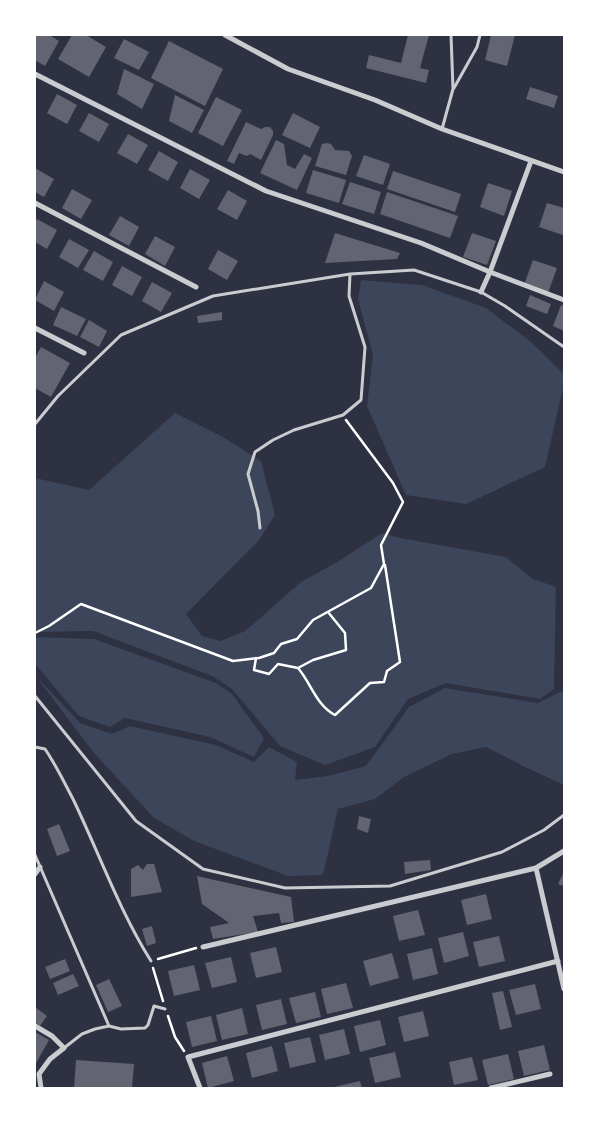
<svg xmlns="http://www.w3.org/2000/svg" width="599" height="1123" font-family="'Work Sans',sans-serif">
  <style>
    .green { fill: #3c4559 }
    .building { fill: #626471 }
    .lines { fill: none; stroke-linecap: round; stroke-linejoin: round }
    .path { stroke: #fff; stroke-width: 2.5 }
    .service { stroke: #caccd0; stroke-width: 3 }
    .minor { stroke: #caccd0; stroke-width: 5 }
  </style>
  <rect width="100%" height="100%" fill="#2d3142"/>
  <path class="green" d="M361,280L422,285L486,308L531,342L564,374V384L545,467L466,504L406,495L367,406L373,355L358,299Z
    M175,413L223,437L261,461L275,515L259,540L186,614L202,636L221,641L245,631L301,582L337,562L382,533L400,538L506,557L533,579L556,587L554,689L540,699L446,683L408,699L375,747L325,765L280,746L232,689L212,676L93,631L35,632V478L89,490Z
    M35,637L94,639L216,683L232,694L264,738L254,757L210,737L125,718L110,727L79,716L35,664Z
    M35,675L80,723L112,734L130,726L216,745L254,762L269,747L297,762L295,780L328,776L366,766L409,707L445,688L538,703L562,691L564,692V785L527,768L486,747L452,754L404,777L375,799L338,809L323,875L288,876L194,841L154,818L94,753Z"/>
  <path class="building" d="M35,35H49L59,41L45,66L35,60Z
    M72,35H86L106,47L89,77L58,59Z
    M408,35H429L420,68L429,70L426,83L366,68L369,55L401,63Z
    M491,35H515L507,66L485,60Z
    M124,39L149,52L139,70L114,58Z
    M169,41L223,69L205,106L151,78Z
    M124,69L154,84L142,109L117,94Z
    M530,87L558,96L554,108L526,99Z
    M57,94L77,105L67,124L47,113Z
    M175,95L204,110L192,133L169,121Z
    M216,97L242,110L223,146L198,133Z
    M89,113L109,124L99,142L79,131Z
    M293,113L320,127L310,148L282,135Z
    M246,122L261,129L265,127H270L273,131V135L261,160L250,154L247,156L239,153L234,164L227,161Z
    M128,134L148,145L137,164L117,153Z
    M276,140L284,144L287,165L295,169L304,154L312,158L297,190L260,173Z
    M326,143L331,144L335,150L349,151L352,156L346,175L315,166L322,144Z
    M159,151L178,162L168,181L148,170Z
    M364,155L390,164L383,185L356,176Z
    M35,168L54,179L44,197L35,192Z
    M190,169L210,180L199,199L180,188Z
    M313,170L346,180L339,203L306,193Z
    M393,171L461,194L455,212L387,189Z
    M350,182L381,192L374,214L342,204Z
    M488,183L512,191L504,216L480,207Z
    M72,189L92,200L81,219L62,208Z
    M228,190L247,201L237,220L217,209Z
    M387,192L458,216L450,238L380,214Z
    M547,203L564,208L563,235L539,227Z
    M120,216L139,227L129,246L109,235Z
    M37,219L57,230L47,249L35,242V223Z
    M335,233L400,253L397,259L325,263Z
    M472,233L496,241L487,265L463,257Z
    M155,236L175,247L165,266L145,254Z
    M69,239L89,250L78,268L59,257Z
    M218,250L238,261L227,280L208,269Z
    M94,251L113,262L103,281L83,270Z
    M533,260L557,268L548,293L524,285Z
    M122,266L142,277L132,296L112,285Z
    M44,281L64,292L54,311L35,300Z
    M152,282L172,293L161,312L142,301Z
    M530,295L551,304L547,314L526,306Z
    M561,305L564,306V331L553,326Z
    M61,307L86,319L77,336L53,325Z
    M222,312V320L198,323L197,316Z
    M89,320L107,331L99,347L80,337Z
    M41,347L70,363L51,397L35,388V358Z
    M359,816L371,819L368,833L357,829Z
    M59,824L70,851L57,856L47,829Z
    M430,860L431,870L405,874L404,862Z
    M147,864H154L162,892L131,897V869L138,865L143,870Z
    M564,872V886L558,884Z
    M197,876L291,897L294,922L281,923L279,913L253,916L258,932L213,939L210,927L229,923L202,904Z
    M486,894L492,919L467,925L461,900Z
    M418,910L425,935L399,941L393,916Z
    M152,926L156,943L147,946L142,929Z
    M463,932L469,956L444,963L438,938Z
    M499,936L505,961L479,967L473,942Z
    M276,947L282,972L256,978L250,953Z
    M432,948L438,974L413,980L407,954Z
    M392,953L399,978L370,986L363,961Z
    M231,957L237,982L212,988L205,963Z
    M65,959L70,971L50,979L45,967Z
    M194,965L200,990L174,996L168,971Z
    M73,974L79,986L58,995L53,983Z
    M109,979L122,1006L108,1012L96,985Z
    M346,983L353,1008L327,1014L321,989Z
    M535,984L541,1009L516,1015L509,990Z
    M503,991L512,1027L500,1030L492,993Z
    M315,992L321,1017L296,1023L289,998Z
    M281,999L287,1024L262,1030L256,1005Z
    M35,1007L47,1016L40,1026L35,1022Z
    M242,1008L248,1034L222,1040L216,1015Z
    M423,1011L429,1036L404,1042L398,1017Z
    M211,1016L217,1041L192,1047L186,1022Z
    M380,1020L386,1045L360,1052L354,1026Z
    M344,1029L350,1054L325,1060L319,1035Z
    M35,1032L49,1040L35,1065Z
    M310,1037L316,1062L290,1068L284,1043Z
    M544,1045L550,1070L524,1076L518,1051Z
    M272,1046L278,1071L252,1078L246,1053Z
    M395,1052L401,1077L375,1083L369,1058Z
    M508,1054L514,1079L488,1085L482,1060Z
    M227,1056L234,1081L208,1088L202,1063Z
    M472,1057L478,1080L454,1085L449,1062Z
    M76,1060L134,1064L132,1088H74Z
    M360,1081L362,1088H334V1087Z"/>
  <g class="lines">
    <path class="path" d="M35,633L49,626L81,604L233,661L259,658L274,653L281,644L297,639L313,620L371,588L384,564L381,545L403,502L393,483L346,420
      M256,658L254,670L269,674L278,664L298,668L313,660L346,650L345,633L328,612
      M298,668C311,683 316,705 335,715L370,683L384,682L387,671L400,662L385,565
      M158,959L196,948
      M153,968L163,1001
      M168,1016L175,1037L184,1051"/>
    <path class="service" d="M454,88L477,47L480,35
      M442,129L453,89L451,35
      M35,424L58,396L121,335L213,296L350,274L414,270L481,292L505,306L564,347
      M260,528L258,511L248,474L255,452L273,440L294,430L343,415L361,400L365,347L349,296L350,274
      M35,696L136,821L203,869L285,888L390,886L502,852L544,830L564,815
      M35,747L45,749C56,765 64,782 73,799C99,853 119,910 151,961
      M35,855L109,1026
      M64,1048L82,1034L95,1029L109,1026L121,1029L145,1028L148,1025L154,1006L165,1009"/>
    <path class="minor" d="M225,35L288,69L375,100L442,129L564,172
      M35,74L266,191L421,243L490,272L564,300
      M35,203L196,287
      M481,292L490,272L531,161
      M35,328L84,353
      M536,868L564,989
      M35,874L40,867
      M203,947L536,868L564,851
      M35,1026L52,1036L64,1048L50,1059L39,1074L41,1088
      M200,1088L188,1057L558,961
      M491,1088L550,1074"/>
  </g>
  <rect width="599" height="1123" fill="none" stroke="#ffffff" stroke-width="72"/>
</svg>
